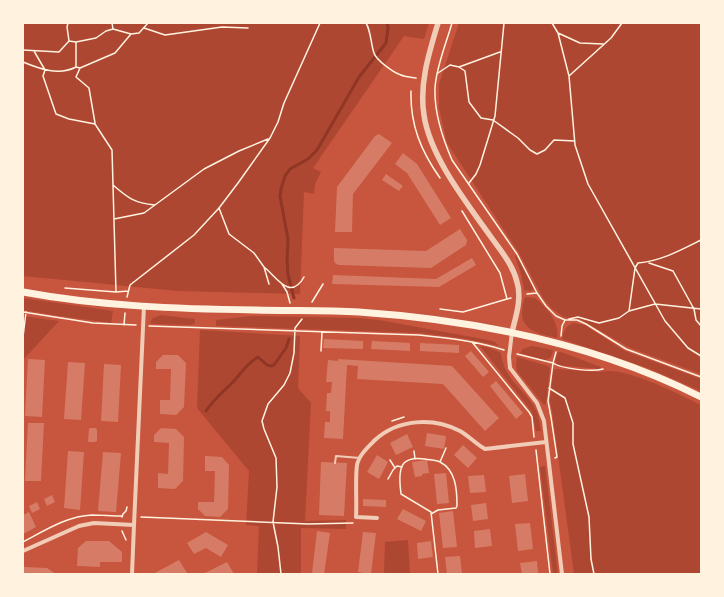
<svg xmlns="http://www.w3.org/2000/svg" width="724" height="597" font-family="'Work Sans',sans-serif">
  <style>
    .green { fill: #ae4732 }
    .lines { fill: none; stroke-linecap: round; stroke-linejoin: round }
    .stream { stroke: #8f3625; stroke-width: 3 }
    .building { fill: #d67c66 }
    .path { stroke: #fff3e0; stroke-width: 1.5 }
    .service { stroke: #f1ccb7; stroke-width: 2 }
    .minor { stroke: #f1ccb7; stroke-width: 4 }
    .tertiary { stroke: #f1ccb7; stroke-width: 5.5 }
    .primary { stroke: #fff3e0; stroke-width: 7 }
  </style>
  <rect width="100%" height="100%" fill="#c8553d"/>
  <path class="green" d="M23,23H429L424,39L404,36L313,168L321,172L315,184L314,194L304,192L300,294L178,291L23,276Z
    M459,23H701V374L628,347L580,319L564,317L552,309L543,298L519,253L447,143L439,108V84Z
    M516,255L533,287V289L531,291L524,290L521,274L515,256Z
    M526,297L535,298C547,308 560,322 557,338C545,335 523,332 522,315C522,310 523,304 524,299Z
    M23,298L113,311L111,323L59,316L23,310Z
    M161,315L195,319V323L191,325L155,324L150,323L153,318Z
    M23,316L59,321L23,360Z
    M252,316L358,318L379,320L488,340L495,342L499,346L467,339L420,333L216,326V320Z
    M573,323L585,325L625,351L701,379V391L650,369L562,339C564,330 565,327 573,323Z
    M200,330L300,336L298,388L311,403L305,521L346,520V529L301,528V574H257L259,526L246,525L249,471L197,408Z
    M480,346L490,348L501,353C505,384 526,388 537,412C539,418 540,424 541,431H536L532,412Z
    M532,346L553,350C552,356 551,359 545,360L520,353L523,349Z
    M558,352H561L601,367L599,369L557,365L555,361Z
    M517,357L548,366L550,368L546,404L544,405L517,371L516,365Z
    M556,369L600,372C624,365 678,394 701,405V574H574L552,411L550,401L553,371Z
    M545,466L558,574H553L540,467Z
    M408,540L410,574H384L385,542Z"/>
  <g class="lines">
    <path class="stream" d="M294,298L288,275L287,259L288,239L280,196L281,189L285,176L290,169L308,159L317,150L359,77L386,43L388,28L387,23
      M206,411C213,400 222,393 232,383C241,374 246,364 258,357L267,365L271,366L274,365L286,348L289,339"/>
  </g>
  <path class="building" d="M379,134L392,143L353,194L352,232H335L337,187L375,136Z
    M403,153L417,164L451,218L440,225L407,173L395,164Z
    M386,174L403,186L399,191L382,180Z
    M460,229L467,240L466,245L431,268L339,265L336,264L334,261V248L426,251Z
    M472,258L476,265L439,287L332,284L333,275L436,279Z
    M324,339L363,341V349L323,348Z
    M372,341L410,343V351L371,349Z
    M420,343L459,345V353L420,351Z
    M471,351L489,372L483,377L465,356Z
    M163,355H178L186,363L184,407L176,415L160,414V400H170L171,369H156V362Z
    M28,359L45,360L42,417L25,416Z
    M338,359L452,366L499,418L485,431L443,384L357,379L358,366L347,365L343,439L324,438L325,422H330V411H326L327,393H331L332,382H326L328,360L338,361Z
    M68,362L85,363L81,420L64,419Z
    M104,364L121,365L118,422L101,421Z
    M496,381L523,413L516,419L490,386Z
    M28,423H44L41,481H25Z
    M90,428H96L97,430V441L95,442H89L88,441L89,429Z
    M161,428L176,429L184,437L183,481L175,489L158,488V473L168,474L169,443L154,442V435Z
    M427,433L446,436L444,449L425,446Z
    M407,434L413,447L396,455L390,443Z
    M463,445L477,458L468,468L454,455Z
    M68,451L84,452L80,510L64,508Z
    M103,452L121,453L116,512L98,511Z
    M377,455L388,462L379,479L367,472Z
    M205,456L222,457L229,465L228,509L220,517L205,516L198,509V502H214L215,471H205Z
    M427,460L429,473L422,474V476L415,477L412,462Z
    M321,462L347,463L344,516L319,515Z
    M446,473L449,503L437,504L434,474Z
    M525,474L528,501L512,503L509,476Z
    M484,475L486,492L470,493L468,476Z
    M52,495L55,502L47,506L44,499Z
    M363,499L386,500V507L363,506Z
    M37,502L40,509L32,513L29,506Z
    M486,503L488,519L473,521L471,505Z
    M403,509L426,521L421,531L397,519Z
    M453,511L457,547L443,548L439,513Z
    M29,512L36,527L23,534V515Z
    M530,523L533,549L518,551L515,524Z
    M490,529L492,546L475,548L474,531Z
    M317,531L330,533L324,574L312,573Z
    M206,532L228,545L221,557L206,548L194,554L187,543Z
    M363,532L376,533L371,574L358,572Z
    M86,541H109L122,552V562H100V567L77,566L78,548Z
    M431,541L433,557L418,559L417,543Z
    M460,556L462,574H447L445,557Z
    M179,560L187,573L184,574H153Z
    M537,561L538,574H522L520,563Z
    M227,562L234,574H203Z
    M23,567L47,568L56,574H23Z"/>
  <g class="lines">
    <path class="path" d="M68,23L67,27L69,41
      M112,23L113,29
      M366,23C371,31 371,45 374,53C376,60 394,73 401,75C405,77 411,77 416,78
      M452,23C446,44 436,67 435,88C434,113 442,137 452,160L517,254L537,293L546,306L556,316L565,320H577L586,324L626,349L701,377
      M552,23L558,33L569,76L575,145L588,184L665,321L688,348L701,356
      M144,28L165,35L222,27L248,28
      M558,33L580,43L603,44
      M76,42V67L80,68L76,77L89,88L95,123
      M23,50L59,52L69,41L76,42L96,38L106,31L113,29L131,34L139,33L148,23
      M34,51L45,70L43,76L56,114L69,119L95,124L112,150L116,292
      M23,62C40,69 59,76 76,67
      M459,67L465,71L469,102L481,118L493,120L518,138L530,150L537,154L545,150L554,140L575,141
      M80,68L115,53L131,34
      M438,73L450,65L459,67L500,52
      M569,76L611,38L622,23
      M411,91C410,125 421,151 440,178
      M469,183L476,174L480,165L495,116L504,23
      M113,185C128,198 134,203 155,205
      M219,208L229,234L254,253L264,267L269,284
      M462,211L500,273L507,299L511,298
      M114,219L144,213L204,169L239,151L268,139
      M649,263L673,271L694,309L696,320L701,326
      M264,267C276,276 290,302 304,277
      M282,284L287,292L290,303
      M65,288L116,292L128,291
      M527,294L537,293
      M127,297L130,285L194,235L219,208L238,183L270,138L278,122L284,103L320,23
      M312,302L323,284
      M440,309L463,312L507,299
      M629,311L655,304L701,309
      M23,312L93,323L136,325
      M569,319L578,317L599,323L619,318L629,311L635,268L638,263C661,261 681,250 701,240
      M124,325L125,313
      M149,326L419,335C448,338 476,341 504,350
      M561,336L562,326L565,320
      M23,337L26,312
      M472,342L529,412L532,417L534,437
      M321,351L322,332
      M517,354L553,363C562,369 592,372 603,369
      M549,388L565,398L573,423V444L589,517L591,559L594,574
      M392,421L404,417
      M536,450L550,574
      M414,451L415,459
      M555,458L557,457L551,417L548,401L553,363L556,352
      M390,460L395,468
      M440,462L446,448
      M388,479L393,470L397,466L402,467
      M431,514L438,510L456,508L457,506C457,490 456,470 440,462C436,460 429,460 425,459C418,458 409,458 404,463C398,470 400,485 401,494L431,512L438,574
      M122,517L123,514L126,511L127,507
      M141,517L308,524L353,523
      M122,531L126,540
      M23,542C44,531 67,516 92,515C102,515 112,516 122,516
      M281,574L278,547L273,522L277,487L276,458L264,429L262,421L268,404L284,385L290,373L294,353L295,328L302,319"/>
    <path class="service" d="M335,463L336,456L360,458"/>
    <path class="minor" d="M512,332L509,357L510,368L537,403L544,421L562,574
      M377,518L356,517C357,501 355,480 357,465C359,455 368,447 375,440C398,419 433,417 460,431C469,436 476,444 485,449L546,442
      M23,551L79,526L94,523L134,525L144,306
      M132,574L134,525"/>
    <path class="tertiary" d="M438,23C429,53 419,84 424,115C430,157 467,203 491,237C501,251 513,265 517,282C522,298 516,316 512,332"/>
    <path class="primary" d="M23,292C99,306 178,309 255,310C290,311 325,310 359,312C476,320 596,344 701,397"/>
  </g>
  <rect width="724" height="597" fill="none" stroke="#fff3e0" stroke-width="48"/>
</svg>
